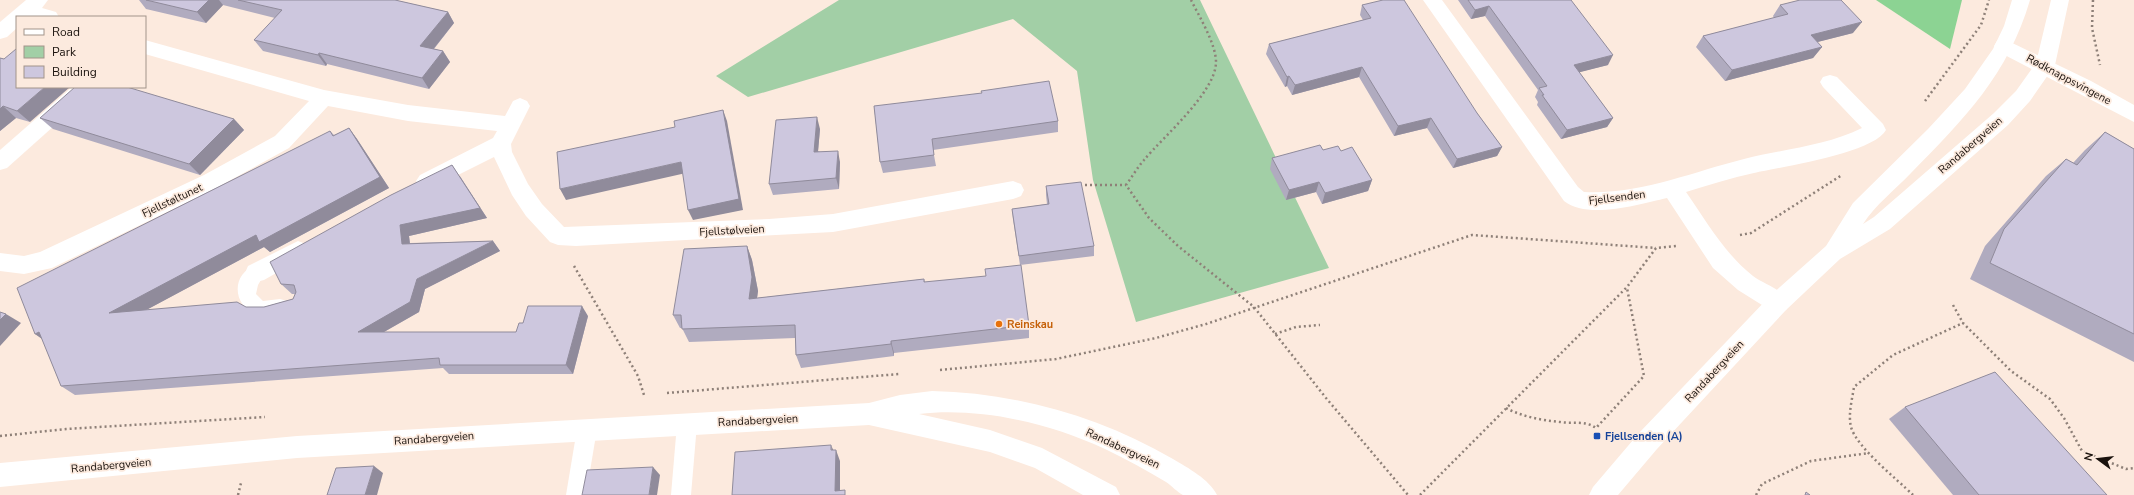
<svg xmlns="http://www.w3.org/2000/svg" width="2134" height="495" font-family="'Nunito Sans',sans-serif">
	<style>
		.green { fill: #a2cfa6 }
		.forest { fill: #8cd393 }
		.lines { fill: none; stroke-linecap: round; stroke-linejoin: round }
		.path { stroke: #8e8078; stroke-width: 2.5; stroke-dasharray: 2 3; stroke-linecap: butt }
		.lane { fill: #fff; fill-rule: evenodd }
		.street { fill: #fff; fill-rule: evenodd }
		.secondary { fill: #fff; fill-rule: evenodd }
		.wall { fill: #b0abbf }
		.shaded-wall { fill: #908b9b }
		.building { fill: #cdc7de; stroke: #908b9b }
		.food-dot { fill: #e8710a; stroke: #fceade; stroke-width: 1.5 }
		.transit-dot { fill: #1a4fb4; stroke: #fceade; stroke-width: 1.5 }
		.labels { text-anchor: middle; stroke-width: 3.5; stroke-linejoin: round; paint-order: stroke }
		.street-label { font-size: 11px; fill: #1a120d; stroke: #fceade }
		.food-label { font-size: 11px; font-weight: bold; fill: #c56008; stroke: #fceade; text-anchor: start }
		.transit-label { font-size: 11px; font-weight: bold; fill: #164399; stroke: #fceade; text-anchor: start }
	</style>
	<rect width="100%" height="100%" fill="#fceade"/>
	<!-- green -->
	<polygon class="green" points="839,0 1200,0 1329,268 1136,322 1093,180 1077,71 1013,19 748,97 716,76"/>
	<!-- forest -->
	<polygon class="forest" points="1876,0 1962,0 1950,49"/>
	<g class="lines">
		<!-- path -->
		<g class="path">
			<path d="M 1191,0 C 1199,16 1216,44 1216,62 C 1216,92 1163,137 1144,160 C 1137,168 1132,177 1126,185 L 1149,218 L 1178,246 L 1254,307 L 1326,398 L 1408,495"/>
			<polyline points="2093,0 2092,28 2100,65"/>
			<polyline points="1925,101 1981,25 1989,0"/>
			<polyline points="1080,185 1126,185"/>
			<polyline points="1740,235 1751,233 1842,175"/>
			<polyline points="574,266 638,376 644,395"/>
			<polyline points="1953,305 1963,323 2011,371 2050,399 2064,418 2082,451 2126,469 2134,468"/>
			<polyline points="1275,334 1296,327 1320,325"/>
			<polyline points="940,370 1056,359 1156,338 1206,324 1472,235 1656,248"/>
			<polyline points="667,393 899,374"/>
			<path d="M 1506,408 C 1523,417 1541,420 1560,422 C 1572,424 1585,420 1596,428 L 1644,376 L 1627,288"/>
			<polyline points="0,436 66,429 265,417"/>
			<polyline points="238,495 241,483"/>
			<polyline points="1420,495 1627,287 1656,248 1676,246"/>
			<polyline points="1756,495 1762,484 1811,461 1869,453"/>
			<path d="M 1913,495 C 1897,479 1857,448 1851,427 C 1848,414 1852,400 1854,387 L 1893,355 L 1963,323"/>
		</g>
		<!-- lane -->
		<g class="lane">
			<path d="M 256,265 L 262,268 L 265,273 L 258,285 L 256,294 L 263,301 L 280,299 L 287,301 L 289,307 L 287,313 C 237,330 222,277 256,265 Z"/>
			<polygon points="687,415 694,418 697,424 691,495 671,495 677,424 680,418"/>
			<polygon points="587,420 594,423 597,429 586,495 566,495 577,429 580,423"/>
		</g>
		<!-- street -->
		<g class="street">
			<polygon points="26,0 48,0 42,8 56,12 59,17 17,17 17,28 7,37 0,39 0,22"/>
			<path d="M 1423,0 L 1442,0 L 1578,187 L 1584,192 C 1639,195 1692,172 1744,159 C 1783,149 1826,146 1862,128 L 1823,87 L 1820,82 L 1823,77 L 1830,75 L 1837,77 L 1883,124 L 1886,130 C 1874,153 1781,167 1754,173 C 1731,178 1709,185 1686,192 C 1707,222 1724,253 1753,276 C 1765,285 1783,289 1789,303 L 1786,310 L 1778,313 L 1770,310 L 1738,290 L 1713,268 L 1667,198 C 1640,204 1588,220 1564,201 Z"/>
			<polygon points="2004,39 2091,81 2134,105 2134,122 1997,51 1994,46 1997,41"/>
			<polygon points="145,40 324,90 408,105 505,116 513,101 520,98 527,101 530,106 511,144 512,152 528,184 542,204 564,227 769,219 833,214 1013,181 1021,184 1024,190 1021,196 1013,199 833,232 576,246 558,245 550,242 526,216 512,195 494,157 434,187 427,189 420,187 416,181 420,175 493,138 497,131 408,121 328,106 289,148 218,187 52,268 24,274 0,271 0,253 24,256 40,252 204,175 275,136 309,101 145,54"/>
			<polygon points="72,87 95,87 92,92 7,168 0,170 0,150"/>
			<polygon points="298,241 306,244 309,250 306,256 264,280 256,282 248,280 245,273 248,266"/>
		</g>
		<!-- secondary -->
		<g class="secondary">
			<path d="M 2012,0 L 2030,0 C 2008,75 1964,119 1911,173 C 1895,190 1876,204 1863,224 L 1874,217 L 1994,113 L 2016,91 L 2036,63 L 2051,0 L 2069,0 L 2055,65 L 2030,101 L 2008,125 L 1890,229 L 1840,259 L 1786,310 L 1657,449 L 1618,495 L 1589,495 L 1593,487 L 1639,433 L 1770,296 L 1826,246 L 1853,203 L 1928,129 L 1965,89 L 1993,49 L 2004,26 Z"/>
			<path d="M 932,391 C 1017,393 1099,416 1173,459 C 1188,468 1209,479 1217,495 C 1207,495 1192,495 1183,495 C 1177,492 1172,486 1166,482 C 1146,470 1126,459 1105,449 C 1049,423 980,407 919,414 L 990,430 L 1042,448 L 1116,487 L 1120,495 L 1083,495 L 1035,468 L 990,452 L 869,425 L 297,458 L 0,487 L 0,463 L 297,436 L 869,403 L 900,395 Z"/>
		</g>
	</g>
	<!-- wall -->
	<g class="wall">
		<polygon points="139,0 395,0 448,12 454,23 434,49 443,51 450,62 429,89 327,64 326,66 263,51 254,40 275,18 223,5 206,23 146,9"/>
		<polygon points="1458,0 1571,0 1608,65 1579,72 1613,118 1607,127 1561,139 1537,105 1538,102 1535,97 1538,90 1485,16 1471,19"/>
		<polygon points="1362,5 1477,113 1502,147 1497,156 1453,168 1427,128 1394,136 1359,77 1292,95 1287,86 1285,87 1266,54 1269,44 1363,20 1360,15"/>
		<polygon points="1780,5 1853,33 1817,42 1822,47 1813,58 1725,81 1696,47 1703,36 1774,18 1773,16"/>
		<polygon points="0,58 4,59 30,122 16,118 0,131"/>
		<polygon points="874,106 1058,121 1058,132 933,150 936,166 883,173 880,162"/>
		<polygon points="40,118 234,119 244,130 200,175 53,129"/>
		<polygon points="349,128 357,139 389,188 270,252 264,247 146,310 246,307 264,307 293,299 295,294 292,294 281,284 460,176 487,218 409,236 410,243 493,241 500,251 425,289 419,312 384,332 516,332 523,323 588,316 573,374 449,374 443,368 75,395 61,386 42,338 35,334 330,131 334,135"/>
		<polygon points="820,129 818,151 840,162 839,189 773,195 769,184"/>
		<polygon points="2105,132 2134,149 2134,362 1970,279 1985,246 2046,176 2066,159 2073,163 2085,150"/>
		<polygon points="1323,150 1341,151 1372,180 1368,191 1322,204 1316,192 1286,200 1270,169 1272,158"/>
		<polygon points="1046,186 1094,246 1094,256 1020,265 1013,219 1012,209 1047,204 1046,195"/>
		<polygon points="747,246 752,260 758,291 757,298 924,279 925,282 1029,325 1029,338 894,353 894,356 801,368 796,355 795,338 689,342 682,328 680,328 673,315"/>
		<polygon points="1905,407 2107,495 1953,495 1889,419"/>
	</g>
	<!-- shaded-wall -->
	<g class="shaded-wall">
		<polygon points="209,0 219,0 223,5 206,23 197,12"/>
		<polygon points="1489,6 1485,16 1471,19 1475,10"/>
		<polygon points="448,12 454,23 427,57 420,46"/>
		<polygon points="1862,22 1853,33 1802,46 1811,35"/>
		<polygon points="1822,47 1813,58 1725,81 1732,70"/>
		<polygon points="443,51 450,62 429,89 422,78"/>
		<polygon points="319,53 327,64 326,66 318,55"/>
		<polygon points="1613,55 1608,65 1569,75 1574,65"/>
		<polygon points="1362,67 1359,77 1292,95 1295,85"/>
		<polygon points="1289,76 1287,86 1285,87 1287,77"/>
		<polygon points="45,87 70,87 30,122 17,111"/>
		<polygon points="3,106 16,118 0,131 0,109"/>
		<polygon points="723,110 727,121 743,210 693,220 688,210"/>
		<polygon points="817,117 820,129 817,163 814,152"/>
		<polygon points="1431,118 1427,128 1394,136 1398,126"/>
		<polygon points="1613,118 1607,127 1561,139 1567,130"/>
		<polygon points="234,119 244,130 200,175 189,164"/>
		<polygon points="349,128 357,139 389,188 270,252 264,247 122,323 109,313"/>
		<polygon points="1502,147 1497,156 1453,168 1457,159"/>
		<polygon points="838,151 840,162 839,189 836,178"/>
		<polygon points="681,162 686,173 566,200 560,189"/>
		<polygon points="452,165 487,218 409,236 411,254 402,244 400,225"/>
		<polygon points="1372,180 1368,191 1322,204 1325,193"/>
		<polygon points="1319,182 1316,192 1286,200 1289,190"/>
		<polygon points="493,241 500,251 425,289 419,312 368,341 358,332 417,279"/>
		<polygon points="747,246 752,260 758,291 755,312 749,299"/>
		<polygon points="582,306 588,316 573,374 566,365"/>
		<polygon points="6,314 21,323 0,346 0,320"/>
		<polygon points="39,332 49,344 35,334"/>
		<polygon points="891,341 894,353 894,356 891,344"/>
		<polygon points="831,445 836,456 836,450 840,461 840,495 835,491"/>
		<polygon points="374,466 383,473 377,495 365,495"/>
		<polygon points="653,467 660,475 657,495 649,495"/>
	</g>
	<!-- building -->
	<g class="building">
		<polygon points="146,0 209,0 197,12"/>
		<polygon points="238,0 395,0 448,12 420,46 443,51 422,78 319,53 318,55 254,40 282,10"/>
		<polygon points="1383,0 1404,0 1477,113 1502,147 1457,159 1431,118 1398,126 1362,67 1295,85 1289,76 1287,77 1269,44 1371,18 1362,5"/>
		<polygon points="1468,0 1571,0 1613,55 1574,65 1613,118 1567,130 1542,95 1544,95 1539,88 1547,86 1489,6 1475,10"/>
		<polygon points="1800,0 1841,0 1862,22 1811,35 1822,47 1732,70 1703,36 1788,14 1780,5"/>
		<polygon points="16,49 17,49 17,87 45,87 17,111 3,106 0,109 0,58 4,59"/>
		<polygon points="1049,81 1058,121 932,139 934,155 880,162 874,106 982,93 981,91"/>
		<polygon points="75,87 127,87 234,119 189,164 40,118"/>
		<polygon points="723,110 739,199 688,210 681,162 560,189 557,152 675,127 674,121"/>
		<polygon points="817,117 814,152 838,151 836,178 769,184 776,120"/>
		<polygon points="349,128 380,177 259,242 256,235 109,313 237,302 246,307 264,307 293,299 296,292 294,285 281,284 270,262 391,195 452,165 480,208 400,225 402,244 493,241 417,279 410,302 358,332 516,332 519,323 523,323 528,306 582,306 566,365 440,365 439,358 61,386 39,332 35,334 17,288 330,131 333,136"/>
		<polygon points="2105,132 2134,149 2134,334 1990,263 2004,229 2066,159 2077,165"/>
		<polygon points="1320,145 1323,150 1338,146 1341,151 1352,147 1372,180 1325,193 1319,182 1289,190 1272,158"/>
		<polygon points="1081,182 1094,246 1019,256 1012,209 1049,204 1046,186"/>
		<polygon points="747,246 752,277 749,299 924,279 924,282 986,276 985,269 1021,265 1029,325 891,341 891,344 796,355 795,325 682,329 681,315 673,315 684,249"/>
		<polygon points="0,312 6,314 0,320"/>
		<polygon points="1995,372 2107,495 1979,495 1905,407"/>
		<polygon points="831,445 831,450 836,450 835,491 845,490 845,495 732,495 735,452"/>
		<polygon points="374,466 365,495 327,495 336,468"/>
		<polygon points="653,467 649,495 582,495 587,470"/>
		<polygon points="1806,492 1810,495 1805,495"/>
	</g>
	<!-- markers -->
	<circle class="food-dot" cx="999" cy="324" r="4"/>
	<rect class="transit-dot" x="1593" y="432" width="8" height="8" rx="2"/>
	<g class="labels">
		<!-- street labels -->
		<g class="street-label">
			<text transform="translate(2069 79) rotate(28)" y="4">Rødknappsvingene</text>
			<text transform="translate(1970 145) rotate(-41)" y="4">Randabergveien</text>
			<text transform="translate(1617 197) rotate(-7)" y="4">Fjellsenden</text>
			<text transform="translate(172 200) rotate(-25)" y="4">Fjellstøltunet</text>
			<text transform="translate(732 230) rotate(-3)" y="4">Fjellstølveien</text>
			<text transform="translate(1714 371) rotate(-47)" y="4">Randabergveien</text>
			<text transform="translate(758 420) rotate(-3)" y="4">Randabergveien</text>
			<text transform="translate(434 438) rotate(-4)" y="4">Randabergveien</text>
			<text transform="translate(1123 448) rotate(25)" y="4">Randabergveien</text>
			<text transform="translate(111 465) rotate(-5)" y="4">Randabergveien</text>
		</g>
		<!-- food labels -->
		<g class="food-label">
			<text x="1007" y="328">Reinskau</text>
		</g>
		<!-- transit labels -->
		<g class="transit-label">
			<text x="1605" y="440">Fjellsenden (A)</text>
		</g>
	</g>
	<!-- legend -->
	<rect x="16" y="16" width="130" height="72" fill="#fceade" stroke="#a2948a"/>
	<rect x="24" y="29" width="20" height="6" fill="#ffffff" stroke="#a2948a"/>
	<text x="52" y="36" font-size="12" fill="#1a120d">Road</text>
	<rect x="24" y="46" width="20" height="12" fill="#a2cfa6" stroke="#a2948a"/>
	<text x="52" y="56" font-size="12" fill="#1a120d">Park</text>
	<rect x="24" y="66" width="20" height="12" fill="#cdc7de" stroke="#a2948a"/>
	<text x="52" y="76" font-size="12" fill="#1a120d">Building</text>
	<!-- north arrow -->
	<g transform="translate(2098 459) rotate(285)" stroke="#fceade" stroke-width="3" paint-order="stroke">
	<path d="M0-3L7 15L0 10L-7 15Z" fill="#1a120d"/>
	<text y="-6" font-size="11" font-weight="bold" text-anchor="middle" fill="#1a120d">N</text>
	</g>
</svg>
